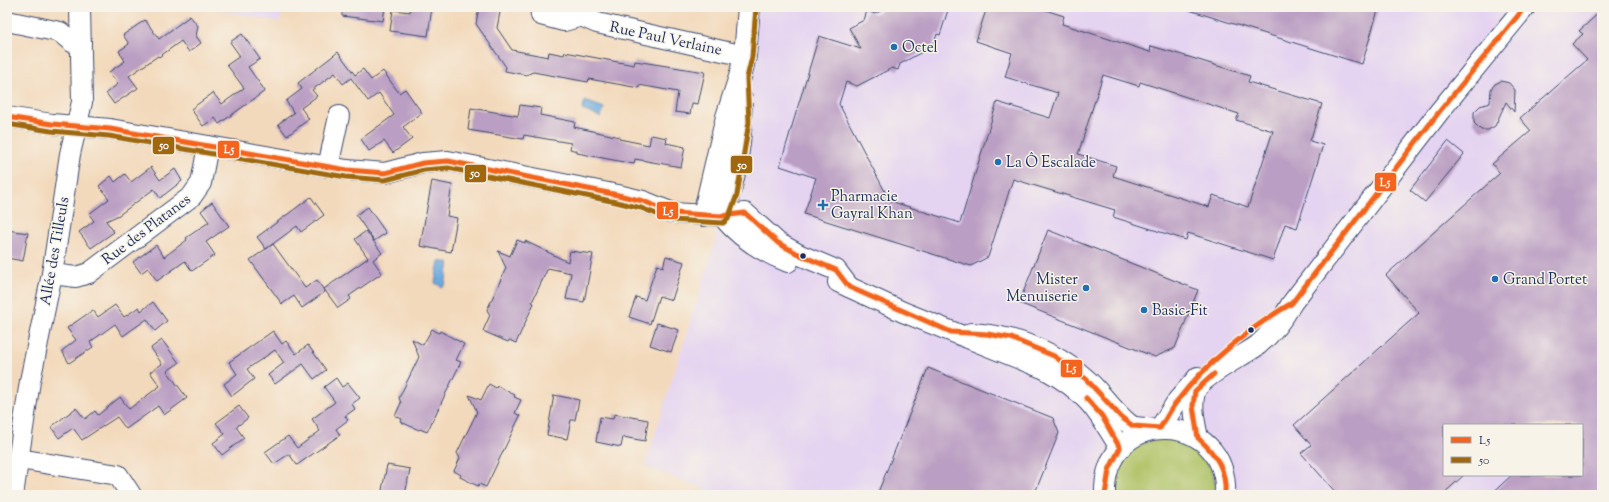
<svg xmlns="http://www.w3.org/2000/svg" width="1609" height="502" font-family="'Sorts Mill Goudy',serif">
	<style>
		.built { fill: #e4d3f1; fill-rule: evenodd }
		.green { fill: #b0c367; stroke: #667962 }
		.water { fill: #6cabdf; stroke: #446d9e }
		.building { fill: #ba9ec3; fill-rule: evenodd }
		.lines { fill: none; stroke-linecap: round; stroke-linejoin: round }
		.minor-casing { stroke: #3b486c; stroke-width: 22 }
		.secondary-casing { stroke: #3b486c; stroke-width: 24 }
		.minor { stroke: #fff; stroke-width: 20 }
		.secondary { stroke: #fff; stroke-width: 22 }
		.bus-1-casing { stroke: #f7f3e8; stroke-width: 8 }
		.bus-2-casing { stroke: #f7f3e8; stroke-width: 8 }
		.bus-1 { stroke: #f4641e; stroke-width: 5 }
		.bus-2 { stroke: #a0670f; stroke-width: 5 }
		.poi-dot { fill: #1f6fb2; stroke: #f7f3e8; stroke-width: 1.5 }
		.bus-dot { fill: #1b2f5e; stroke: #f7f3e8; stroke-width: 1.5 }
		.labels { text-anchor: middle; stroke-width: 3; stroke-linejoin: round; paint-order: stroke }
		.street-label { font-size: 15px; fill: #1b2f5e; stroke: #f7f3e8 }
		.poi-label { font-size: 15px; fill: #1b2f5e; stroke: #f7f3e8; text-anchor: start }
		.line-badge { stroke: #f7f3e8; stroke-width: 1.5 }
		.badge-label { font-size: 11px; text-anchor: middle; font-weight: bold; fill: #fff }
	</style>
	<rect width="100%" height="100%" fill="#f7f3e8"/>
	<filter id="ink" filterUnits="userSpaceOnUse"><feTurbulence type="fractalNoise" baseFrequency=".025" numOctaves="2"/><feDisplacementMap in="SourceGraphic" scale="8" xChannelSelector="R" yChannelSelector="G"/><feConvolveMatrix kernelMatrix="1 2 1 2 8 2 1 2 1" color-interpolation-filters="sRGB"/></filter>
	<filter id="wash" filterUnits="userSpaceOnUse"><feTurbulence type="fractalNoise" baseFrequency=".012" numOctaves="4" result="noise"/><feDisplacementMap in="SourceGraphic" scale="16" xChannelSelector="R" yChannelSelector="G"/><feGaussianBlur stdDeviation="0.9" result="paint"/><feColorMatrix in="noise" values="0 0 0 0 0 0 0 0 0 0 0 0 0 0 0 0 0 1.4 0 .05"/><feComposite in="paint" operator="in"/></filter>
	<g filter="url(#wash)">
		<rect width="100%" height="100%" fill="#f3d9bb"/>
		<!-- built -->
		<g class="built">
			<polygon points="204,7 283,7 280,22"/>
			<path d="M 748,7 L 1602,7 L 1602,495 L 720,495 L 645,466 L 715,243 ZM 1444,425 L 1582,425 L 1582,475 L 1444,475 Z"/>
		</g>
		<!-- green -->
		<path class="green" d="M 1163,438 C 1174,439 1184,440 1193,446 C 1207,455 1218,478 1215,495 L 1115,495 C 1116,460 1127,444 1163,438 Z"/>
		<!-- water -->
		<g class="water">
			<polygon points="585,101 604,108 601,117 582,110"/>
			<polygon points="439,261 449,263 445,285 442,287 435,283"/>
		</g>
		<g id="blocks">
			<!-- building -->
			<g class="building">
				<polygon points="342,7 385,7 383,21 342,16"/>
				<polygon points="411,7 432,7 428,36 390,31 393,10 410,12"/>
				<polygon points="479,7 501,7 497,28 512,50 548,57 549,52 564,55 565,52 634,65 635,61 705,72 698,104 692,103 690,114 675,112 678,92 639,85 639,88 589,79 588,82 533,72 526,75 505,71 506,67 476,24"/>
				<path d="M 888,7 L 949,7 L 940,35 L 937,34 L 933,46 L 900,64 L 898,70 L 892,68 L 857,86 L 846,82 L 839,104 L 890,201 L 960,223 L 997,102 L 1050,118 L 1058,93 L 1005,77 L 1012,53 L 976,41 L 987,7 L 1036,7 L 1064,16 L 1062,24 L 1150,52 L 1151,46 L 1189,57 L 1250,76 L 1248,82 L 1322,104 L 1310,141 L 1323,145 L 1297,228 L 1285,224 L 1273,260 L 1188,233 L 1186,240 L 1113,217 L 1115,210 L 1013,179 L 988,257 L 971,266 L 804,214 L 816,178 L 780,166 L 819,36 L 861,49 L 849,28 L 864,20 L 867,11 L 875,14 ZM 1103,75 L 1139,86 L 1140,82 L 1239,114 L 1236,120 L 1273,131 L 1248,207 L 1213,195 L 1209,207 L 1113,176 L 1116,166 L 1078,154 Z"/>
				<polygon points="1190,7 1379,7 1362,64 1189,10"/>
				<polygon points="1602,10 1602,495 1490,495 1512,475 1582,475 1582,425 1444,425 1444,475 1464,475 1442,495 1338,495 1301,453 1311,445 1294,425 1419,313 1386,275 1500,173 1492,164 1531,131 1520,118 1587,60 1572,44 1583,34 1579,31"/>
				<polygon points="190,16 198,26 196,36 201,43 189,52 181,41 159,57 158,56 129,76 138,88 114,104 106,93 118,84 109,72 125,61 119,51 129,44 123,35 145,20 159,39"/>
				<polygon points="242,34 260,59 248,67 265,91 219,124 215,118 203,126 191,109 213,93 222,104 244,88 227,65 240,56 230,42"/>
				<polygon points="338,52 355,75 363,69 371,80 383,71 399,93 405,89 422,113 403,127 412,139 393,153 384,141 369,151 361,139 394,115 379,93 368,101 351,78 343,84 335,73 312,90 317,96 301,108 309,119 287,136 278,124 294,113 286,101 302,89 298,83"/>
				<polygon points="1501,81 1509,83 1515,90 1514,112 1506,102 1495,126 1488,130 1481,130 1474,123 1474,112 1480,106 1490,103 1491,89 1495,84"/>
				<polygon points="520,105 541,108 540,115 575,122 574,127 620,137 619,139 649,145 651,135 667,138 666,143 685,147 681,167 635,159 634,164 577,153 577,151 570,149 571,143 535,137 524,135 523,139 468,130 471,108 518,116"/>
				<polygon points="1448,141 1464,154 1425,202 1410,190"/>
				<polygon points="151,167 160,180 175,169 182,181 160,198 154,189 119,215 106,221 114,232 91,248 79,232 94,221 89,214 109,199 99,186 111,176 115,182 125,174 131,182"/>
				<polygon points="432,181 452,185 447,216 457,218 451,252 420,246"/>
				<polygon points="311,197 324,215 301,232 297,226 266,249 257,237"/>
				<polygon points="212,202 229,226 206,242 215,255 192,271 185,261 157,281 148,268 141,273 133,262 156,245 164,257 187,240 186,238 209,222 201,211"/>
				<polygon points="368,207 386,233 374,241 356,215"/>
				<polygon points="7,230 28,233 23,261 7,258"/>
				<polygon points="1048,230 1198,290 1175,348 1155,357 1019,303"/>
				<polygon points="366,231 382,253 373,260 382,273 349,296 351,299 338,308 324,289 368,258 355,239"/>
				<polygon points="517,240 525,243 525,241 568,262 570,251 593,254 584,302 566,299 571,273 548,268 532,302 534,303 516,343 509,340 508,342 483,331 490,315 487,310 506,268 498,251 510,256"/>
				<polygon points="273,244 305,288 317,280 325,292 302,308 294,296 282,304 250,260"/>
				<polygon points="666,256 684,262 672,300 659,296 650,324 629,317 636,297 645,300 657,265 663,267"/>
				<polygon points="153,302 167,321 155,331 147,319 123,336 115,324 90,342 93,347 69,363 62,351 76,340 67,328 93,310 98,317 115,305 124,317 139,307 141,311"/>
				<polygon points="657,323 679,330 671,352 650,345"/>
				<polygon points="432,329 439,333 440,331 464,344 456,360 461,362 427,432 420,429 419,430 401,422 402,419 395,416 401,403 399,398 419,357 412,339 423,345"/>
				<polygon points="273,331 282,344 286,341 296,354 308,345 326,370 314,379 303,364 275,384 268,375 284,363 275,350 247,369 254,379 232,396 224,384 237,374 229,362"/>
				<polygon points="162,340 179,363 167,371 187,398 164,415 158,406 126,429 117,417 82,440 73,428 59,438 51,427 76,408 85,419 95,411 98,415 120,397 129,409 160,386 150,372 162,364 151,348"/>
				<polygon points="928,368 1053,418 1059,433 1034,495 877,495"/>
				<polygon points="336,378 342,387 348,383 360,398 352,404 355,409 345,416 348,420 336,429 340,435 297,465 289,454 274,464 265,452 288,436 297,448 320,431 312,419 335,402 324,387"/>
				<polygon points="489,384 496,388 497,386 515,395 514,397 521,400 515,413 520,416 486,487 479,484 478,486 460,477 461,475 454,471 460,458 457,453 477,412 469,395 481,400"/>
				<polygon points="554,395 579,400 575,420 571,420 567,439 547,435"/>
				<polygon points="239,406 248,418 236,427 244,438 222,455 213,443 225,434 216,423"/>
				<polygon points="614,414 648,420 645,441 623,437 621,447 596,442 600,417 613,419"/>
				<polygon points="387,465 410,469 405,495 381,495"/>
			</g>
		</g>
	</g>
	<g filter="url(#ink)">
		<use href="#blocks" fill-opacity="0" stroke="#3b486c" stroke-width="1"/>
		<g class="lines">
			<!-- minor casing -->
			<g class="minor-casing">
				<g id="minor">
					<polyline points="540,7 541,15 564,21 582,16"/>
					<polyline points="569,7 572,12 597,23 745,56"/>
					<polyline points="7,21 60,32 72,42 81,42"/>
					<polyline points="7,117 52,124 110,129 347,170 385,173 423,163 448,161 618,195 643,201 673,213 722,216 745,213 778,243 800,255 836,270 849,287"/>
					<polyline points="328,167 339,116"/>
					<path d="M 722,216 C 739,237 763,252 788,262"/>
					<polyline points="52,274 76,277 89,273 192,196 201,183 208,146"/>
					<path d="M 838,282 L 903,312 L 1045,369 C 1085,391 1097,409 1120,448"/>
					<path d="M 971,333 C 1014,336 1055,351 1087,380 C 1099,390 1123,424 1135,427 C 1142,428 1149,428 1156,429"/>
					<polyline points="1160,428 1178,400 1198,377"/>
					<path d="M 1198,438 C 1195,423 1191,407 1195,392 C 1200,376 1244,356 1258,345 C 1272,333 1283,319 1292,303 L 1439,112 L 1525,7"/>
					<polyline points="19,459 118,475 131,495"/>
					<polyline points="13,495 30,381 52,274 70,154 82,102 80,7"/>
					<path d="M 1105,495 C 1102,405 1230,409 1225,495"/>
				</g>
			</g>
			<!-- secondary casing -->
			<g class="secondary-casing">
				<g id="secondary">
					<polyline points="704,215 727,117 740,77 745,56 749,7"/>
					<path d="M 722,216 C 735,179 742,137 741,98"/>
				</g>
			</g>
			<!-- minor -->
			<use href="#minor" class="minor"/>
			<!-- secondary -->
			<use href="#secondary" class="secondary"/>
			<!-- bus-1 casing -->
			<g class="bus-1-casing">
				<g id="bus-1">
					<path d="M 7,117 L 52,124 L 110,129 L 347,170 L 385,173 L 423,163 L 448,161 L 618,195 L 643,201 L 673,213 L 722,216 L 745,213 L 778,243 L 800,255 L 836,270 L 849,287 L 951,332 L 987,334 L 1011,338 L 1054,356 L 1086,379 L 1121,417 L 1133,426 L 1160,428 C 1166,419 1171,408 1178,400 C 1207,362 1251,327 1292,303 L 1439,112 L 1525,7"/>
					<path d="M 1214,374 L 1195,391 L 1193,406 L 1198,438 C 1216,454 1227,470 1225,495"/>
					<polyline points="1086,398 1102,416 1120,448 1109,470 1105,495"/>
				</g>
			</g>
			<!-- bus-2 casing -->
			<g class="bus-2-casing">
				<polyline id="bus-2" points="7,124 51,131 109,136 346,177 385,180 424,170 448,168 616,202 641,208 672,220 723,223 728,219 737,195 749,122 747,78 752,57 756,8"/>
			</g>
			<!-- bus-1 -->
			<use href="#bus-1" class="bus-1"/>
			<!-- bus-2 -->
			<use href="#bus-2" class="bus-2"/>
		</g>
	</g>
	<!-- markers -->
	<g class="poi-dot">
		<circle cx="894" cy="47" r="4"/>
		<circle cx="998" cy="162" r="4"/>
		<path d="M821 199h4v4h4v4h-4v4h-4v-4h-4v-4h4z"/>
		<circle cx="1495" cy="279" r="4"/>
		<circle cx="1086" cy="288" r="4"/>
		<circle cx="1144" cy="310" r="4"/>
	</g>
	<g class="bus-dot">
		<circle cx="803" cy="256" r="3.5"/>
		<circle cx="1251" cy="330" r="3.5"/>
	</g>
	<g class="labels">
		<!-- street labels -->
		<g class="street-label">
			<text transform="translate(666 38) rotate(12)" y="5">Rue Paul Verlaine</text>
			<text transform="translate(146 229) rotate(-37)" y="5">Rue des Platanes</text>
			<text transform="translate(54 251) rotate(-80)" y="5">Allée des Tilleuls</text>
		</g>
		<!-- poi labels -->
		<g class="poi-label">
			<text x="902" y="52">Octel</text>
			<text x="1006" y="167">La Ô Escalade</text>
			<text x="831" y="201">Pharmacie<tspan x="831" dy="17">Gayral Khan</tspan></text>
			<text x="1078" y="284" text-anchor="end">Mister<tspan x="1078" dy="17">Menuiserie</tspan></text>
			<text x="1503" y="284">Grand Portet</text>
			<text x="1152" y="315">Basic-Fit</text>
		</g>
	</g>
	<g class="line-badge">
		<rect x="152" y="136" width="23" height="19" rx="4" fill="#a0670f"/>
		<rect x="217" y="140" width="23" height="19" rx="4" fill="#f4641e"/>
		<rect x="730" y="155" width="23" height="19" rx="4" fill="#a0670f"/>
		<rect x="464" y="164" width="23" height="19" rx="4" fill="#a0670f"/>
		<rect x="1374" y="172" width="23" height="20" rx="4" fill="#f4641e"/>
		<rect x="656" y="201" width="23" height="19" rx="4" fill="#f4641e"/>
		<rect x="1060" y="359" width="23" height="19" rx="4" fill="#f4641e"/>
	</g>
	<g class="badge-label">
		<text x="164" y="149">50</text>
		<text x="229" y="153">L5</text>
		<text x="742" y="169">50</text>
		<text x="475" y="177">50</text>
		<text x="1385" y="186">L5</text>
		<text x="668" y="215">L5</text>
		<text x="1071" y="372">L5</text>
	</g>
	<!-- margin -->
	<rect width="1609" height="502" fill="none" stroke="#f7f3e8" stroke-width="24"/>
	<!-- legend -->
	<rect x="1443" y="424" width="140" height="52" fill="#f7f3e8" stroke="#9fa5b1"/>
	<rect x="1451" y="437" width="20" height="6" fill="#f4641e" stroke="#9fa5b1"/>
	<text x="1479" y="444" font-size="12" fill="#1b2f5e">L5</text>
	<rect x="1451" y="457" width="20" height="6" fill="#a0670f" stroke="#9fa5b1"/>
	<text x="1479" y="464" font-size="12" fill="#1b2f5e">50</text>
</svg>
